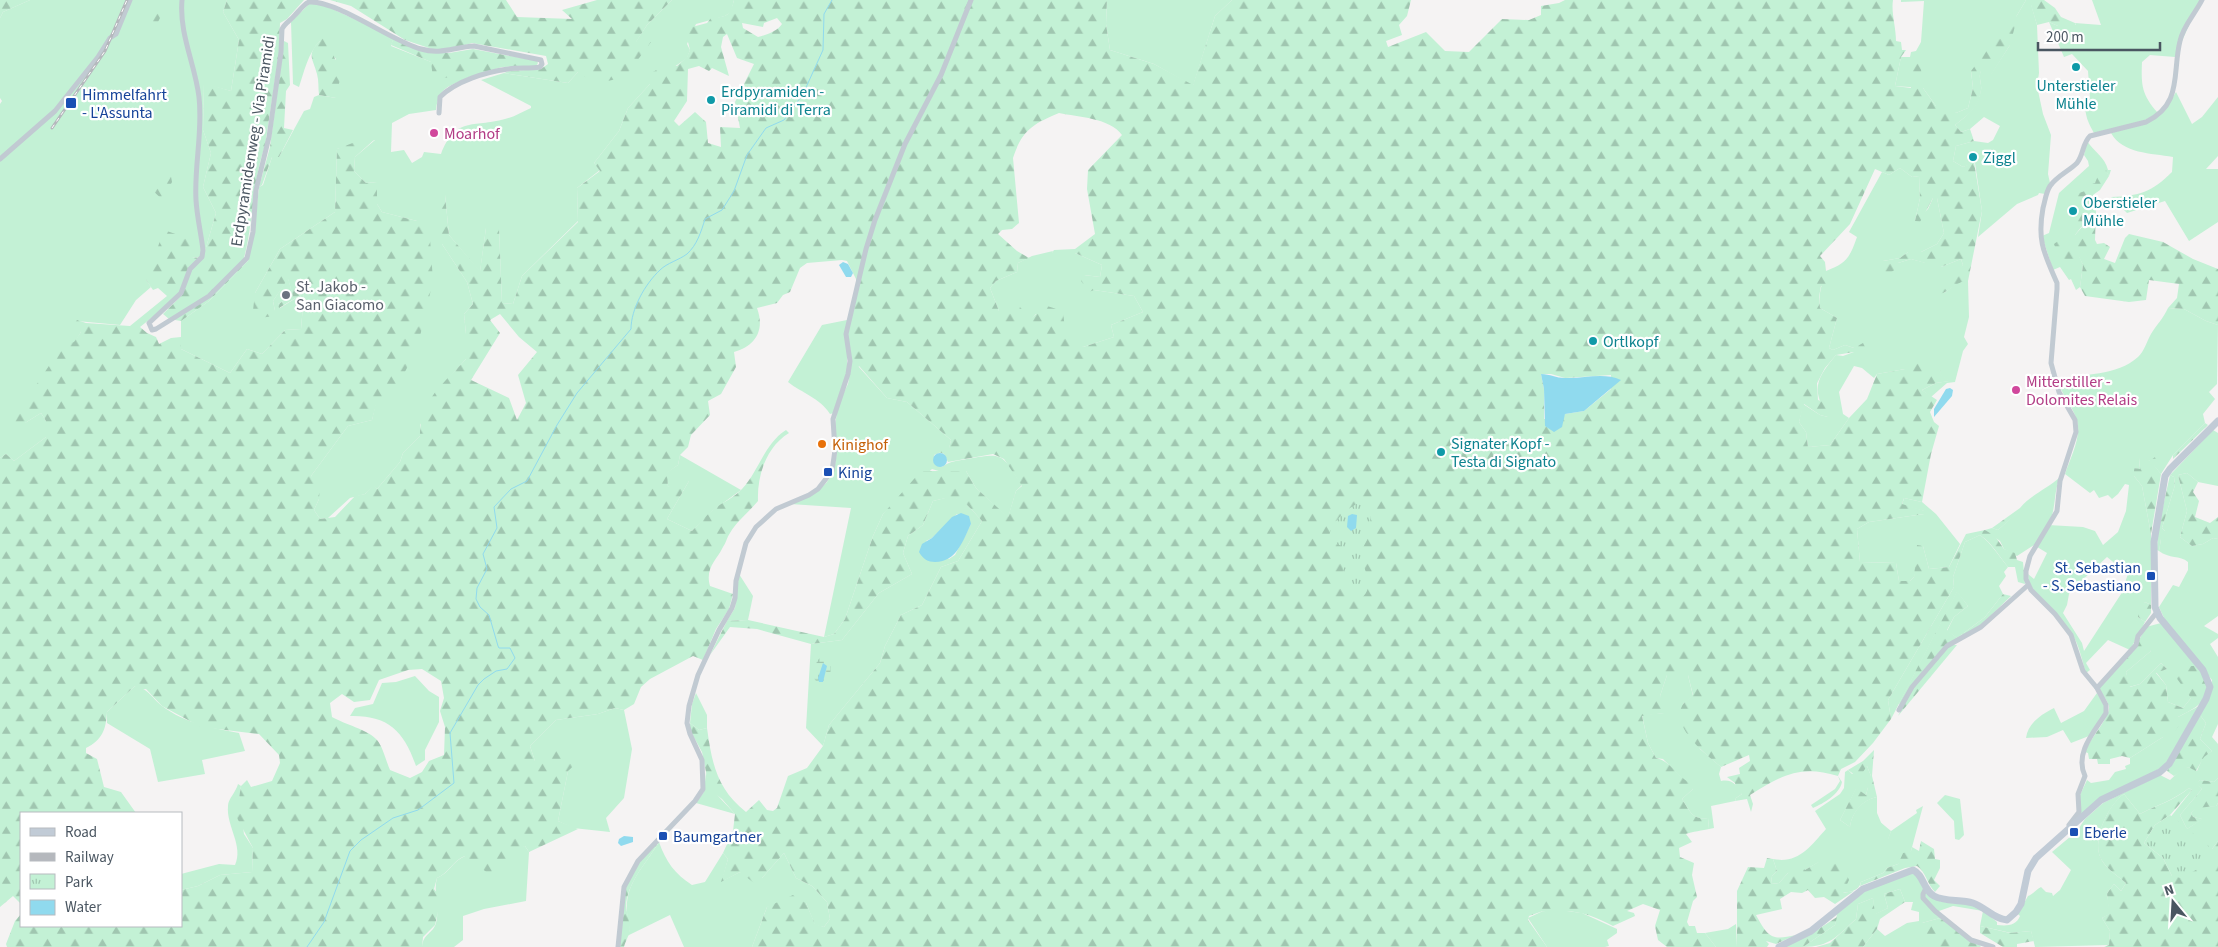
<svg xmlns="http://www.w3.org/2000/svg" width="2218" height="947" font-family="'Source Sans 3',sans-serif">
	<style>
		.green { fill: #c3f1d5; fill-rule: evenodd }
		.forest { fill: url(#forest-firs); fill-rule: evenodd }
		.wetland { fill: url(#wetland-marsh) }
		.park { fill: url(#park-tufts) }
		.water { fill: #90daee }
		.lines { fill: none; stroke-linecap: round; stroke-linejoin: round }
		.stream { stroke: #90daee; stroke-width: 1 }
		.minor { stroke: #c1cad2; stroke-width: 5 }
		.secondary { stroke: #c1cbd6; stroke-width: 7 }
		.rail-casing { stroke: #b5b8bd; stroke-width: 3 }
		.rail { stroke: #fff; stroke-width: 1; stroke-dasharray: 4; stroke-linecap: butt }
		.culture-dot { fill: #0f9aa8; stroke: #fff; stroke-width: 2 }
		.transit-dot { fill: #1a4fb4; stroke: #fff; stroke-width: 2 }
		.hotel-dot { fill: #d1479c; stroke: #fff; stroke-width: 2 }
		.worship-dot { fill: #6b7280; stroke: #fff; stroke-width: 2 }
		.food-dot { fill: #e8710a; stroke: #fff; stroke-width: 2 }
		.labels { text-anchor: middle; stroke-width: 4.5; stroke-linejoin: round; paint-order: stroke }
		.culture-label { font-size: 16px; fill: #0d838f; stroke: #fff; text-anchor: start }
		.transit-label { font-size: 16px; fill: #164399; stroke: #fff; text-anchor: start }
		.hotel-label { font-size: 16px; fill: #b23c85; stroke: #fff; text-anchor: start }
		.street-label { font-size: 16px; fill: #4a5661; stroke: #fff }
		.worship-label { font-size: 16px; fill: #5b616d; stroke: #fff; text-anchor: start }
		.food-label { font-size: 16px; fill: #c56008; stroke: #fff; text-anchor: start }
	</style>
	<defs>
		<pattern id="forest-firs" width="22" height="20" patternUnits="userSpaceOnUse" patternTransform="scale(1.25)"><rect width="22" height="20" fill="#c3f1d5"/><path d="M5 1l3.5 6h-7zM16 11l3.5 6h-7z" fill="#a0c6b0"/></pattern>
		<pattern id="wetland-marsh" width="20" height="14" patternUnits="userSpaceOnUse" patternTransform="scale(1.25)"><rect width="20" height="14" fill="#c3f1d5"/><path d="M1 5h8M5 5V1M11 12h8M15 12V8" fill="none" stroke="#a0c6b0"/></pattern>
		<pattern id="park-tufts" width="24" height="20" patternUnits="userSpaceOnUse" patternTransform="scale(1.25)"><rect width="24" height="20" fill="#c3f1d5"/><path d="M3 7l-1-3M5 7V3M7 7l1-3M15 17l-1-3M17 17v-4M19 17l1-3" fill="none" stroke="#a0c6b0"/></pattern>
	</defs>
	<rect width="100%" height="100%" fill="#f5f3f3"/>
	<!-- green -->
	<g class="green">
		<polygon points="30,0 227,0 223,12 239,40 231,91 204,84 203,130 211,153 203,187 216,213 203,258 192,257 146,280 151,287 136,300 120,325 77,321 81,332 25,423 41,413 46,421 46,437 14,461 6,454 0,458 0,104 2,101 0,98 0,18 3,12"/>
		<path d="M 672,0 L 734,0 L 731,12 L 725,16 L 696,24 L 687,44 L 690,50 L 687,58 L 650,84 L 628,108 L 619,131 L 594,163 L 600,170 L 577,188 L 578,221 L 522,276 L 513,304 L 502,303 L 499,228 L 486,228 L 480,272 L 449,235 L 445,195 L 442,244 L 467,282 L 473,304 L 464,314 L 466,334 L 466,359 L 448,379 L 420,425 L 420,436 L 403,453 L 400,462 L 377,489 L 374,486 L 365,494 L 350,498 L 328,518 L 320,519 L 314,510 L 319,499 L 311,476 L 348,426 L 372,420 L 417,221 L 382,212 L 377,204 L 377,182 L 366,183 L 354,171 L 355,157 L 375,140 L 337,149 L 335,212 L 280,249 L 255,293 L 275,311 L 273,301 L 288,278 L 293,296 L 278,304 L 280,308 L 304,293 L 301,329 L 285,330 L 262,354 L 247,349 L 230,373 L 181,349 L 181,321 L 209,301 L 248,261 L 254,233 L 259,187 L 263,185 L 272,157 L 279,157 L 304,111 L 310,109 L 314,97 L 319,95 L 336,98 L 336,59 L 320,41 C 308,53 304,72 299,87 L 293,84 L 291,22 L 309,4 L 319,3 L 394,37 L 391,46 L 469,77 C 449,87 439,86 436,110 L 409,114 L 392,123 L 391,152 L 404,150 L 412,163 L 422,157 L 424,152 L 441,154 C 456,116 472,128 505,119 C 514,117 522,112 531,108 L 531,106 L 481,80 L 504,73 L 568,83 L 578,72 L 650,42 L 635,43 L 647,25 Z"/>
		<polygon points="1107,0 1232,0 1215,16 1193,86 1154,64 1110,50 1106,24"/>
		<path d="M 1901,0 L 2026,0 L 2016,17 L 2031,4 L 2037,25 L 2039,73 L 2037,86 L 2043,114 L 2051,135 L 2048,174 L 2050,183 L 2045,194 L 2039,193 L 2038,195 L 2017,204 L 1978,237 L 1982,211 L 1975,163 L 1963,167 L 1953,161 L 1956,146 L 1974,141 L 1988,143 L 1993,140 L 2000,126 L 1984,117 L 1970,129 L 1961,132 L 1955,125 C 1968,115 1978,107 1981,90 C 1982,83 1978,78 1981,70 L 1991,74 L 2010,45 L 1971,71 L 1973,88 L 1968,108 L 1956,113 L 1936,106 L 1923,88 L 1895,86 L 1901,57 L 1910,57 L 1911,52 L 1916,51 L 1921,42 L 1924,1 L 1901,2 Z"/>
		<path d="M 2092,0 L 2200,0 L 2175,57 L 2150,55 L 2142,62 C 2141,86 2142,95 2158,113 L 2143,121 L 2094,133 C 2088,123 2085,115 2085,104 L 2090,98 L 2088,71 L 2072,54 L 2064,57 L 2049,22 L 2058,26 L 2076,25 L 2075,23 L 2101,25 Z"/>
		<path d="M 2176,92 L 2192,124 L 2202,117 L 2218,97 L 2218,156 L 2206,169 L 2218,169 L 2218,222 L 2189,241 L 2165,201 L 2127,213 L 2111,197 C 2139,196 2152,192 2172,172 L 2173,157 C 2151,153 2123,154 2111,133 C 2139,125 2161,118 2176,92 Z"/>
		<path d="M 2087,141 C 2094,152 2105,157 2108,170 L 2111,170 L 2109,176 L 2106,171 L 2073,207 L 2081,208 L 2082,226 L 2075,235 L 2079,256 L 2083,265 L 2080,287 L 2076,290 L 2071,279 L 2069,280 L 2060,267 L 2053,270 L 2042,236 L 2049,233 L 2059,193 L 2089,166 L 2088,161 L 2084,155 Z"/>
		<path d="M 1900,168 L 1912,177 L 1919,176 L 1920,198 L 1915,221 L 1928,209 L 1933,198 L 1937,198 L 1944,233 L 1937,244 L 1921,252 L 1908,252 L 1900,258 L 1883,261 L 1898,263 L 1911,259 L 1941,267 L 1961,259 L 1963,265 L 1944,293 L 1960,281 L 1968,281 L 1969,317 L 1964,337 L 1968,344 L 1963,351 L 1955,382 L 1947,383 L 1931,397 L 1922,390 L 1936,383 L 1949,381 L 1939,374 L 1941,371 L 1905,369 L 1877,374 L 1874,378 L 1862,368 L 1854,366 L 1839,392 L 1843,414 L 1849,418 L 1830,445 L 1808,447 L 1806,432 L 1799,422 L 1803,404 L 1820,415 L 1828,417 C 1811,389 1816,379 1836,355 L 1843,356 L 1854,352 L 1854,348 L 1845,345 L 1833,350 L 1829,348 L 1837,318 L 1820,308 C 1818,294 1822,284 1826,271 C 1847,263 1850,257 1857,237 L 1849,232 L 1882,172 L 1889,175 Z"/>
		<polygon points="1053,251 1052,253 1075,253 1102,265 1100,277 1084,275 1094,290 1134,296 1143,312 1111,325 1114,337 1083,347 1066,341 1036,314 1030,320 999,311 990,288 996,281 1017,272 1018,263 1032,256"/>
		<path d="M 2168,308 L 2184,309 L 2206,321 L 2218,325 L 2217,384 L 2209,392 L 2215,399 L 2203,414 L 2205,423 L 2173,455 L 2161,474 L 2150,461 L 2139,458 L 2140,470 L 2135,468 L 2134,476 L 2142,486 L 2151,534 L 2151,605 L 2145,602 L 2138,617 L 2145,622 L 2130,650 L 2108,640 L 2086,663 L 2090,670 L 2086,673 C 2082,661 2079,643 2071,633 C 2059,617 2028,595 2028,574 L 2034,579 L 2047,553 L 2034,545 L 2017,556 L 2004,549 L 2000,541 L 1985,530 L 1992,528 L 1998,530 L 2020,510 L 2020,508 C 2032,494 2047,489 2060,477 C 2053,493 2057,508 2048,525 L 2083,527 L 2095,531 L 2103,545 L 2118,532 L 2126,511 L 2129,485 L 2125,484 L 2118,494 L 2112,499 L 2108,495 L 2099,498 L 2094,490 L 2090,493 L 2065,474 C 2070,459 2082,436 2077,421 C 2073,406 2061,394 2057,379 C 2083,374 2117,376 2138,357 C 2144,352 2147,341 2151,334 C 2157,324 2163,319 2168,308 ZM 2107,557 L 2128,574 L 2121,594 L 2084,651 L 2082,643 L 2063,613 L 2067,605 L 2069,594 L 2074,588 Z"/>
		<path d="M 847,320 L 847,374 L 834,413 L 830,414 C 820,398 802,393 788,382 L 822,325 Z"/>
		<path d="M 858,366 L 887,398 L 907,402 L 951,440 L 949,449 L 934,455 L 942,467 C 950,461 957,461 967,459 C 1005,452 1001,454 1022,485 L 1016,491 L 1008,518 L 976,488 L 966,471 L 942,472 L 932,469 L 883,514 L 873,536 L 845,619 L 834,634 L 824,637 L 851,508 L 790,504 C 825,489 837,482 837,442 C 836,435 834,426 836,419 C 838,400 849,382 858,366 Z"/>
		<path d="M 2213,430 L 2218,433 L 2218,486 L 2198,482 L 2187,473 L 2178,475 L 2187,511 L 2180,537 L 2192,546 L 2203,544 L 2213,538 L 2218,539 L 2218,616 L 2204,626 L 2218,634 L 2218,638 L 2210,644 L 2218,657 L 2218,724 L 2212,737 L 2218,744 L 2218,778 L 2214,782 L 2200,780 L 2197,783 L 2202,789 L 2180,815 L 2187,829 L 2202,819 L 2193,817 L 2191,813 L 2197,807 L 2216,806 L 2218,803 L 2218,841 L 2209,853 L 2190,838 L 2185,845 L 2168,845 L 2159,852 L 2146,841 L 2156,826 L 2169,819 L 2192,790 L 2189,788 C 2174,800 2157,805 2140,814 L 2124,794 C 2108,805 2089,844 2103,862 C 2108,870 2119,877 2126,883 L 2121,891 L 2114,884 L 2107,893 L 2110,914 L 2102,918 L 2110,931 L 2109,945 L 2035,947 L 2031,931 L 2011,933 L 1980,926 L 1983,911 L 1953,906 L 1939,911 L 1940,918 L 1922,923 L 1922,947 L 1863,947 L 1877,929 L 1885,936 L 1907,923 L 1919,921 L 1919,912 L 1911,910 L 1913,902 L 1905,902 L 1900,889 L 1884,894 L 1888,908 L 1874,915 L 1873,898 L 1858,904 L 1856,919 C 1837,936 1830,947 1803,947 L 1835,925 L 1837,914 L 1863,892 L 1910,873 L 1916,875 C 1921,882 1922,890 1928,895 C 1940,905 1957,902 1970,905 C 1981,908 1989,915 1997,922 L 1997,925 C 2007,926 2016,926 2020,916 L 2018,914 L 2028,896 C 2034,894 2036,889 2041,887 L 2046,892 L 2052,893 L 2053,896 L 2060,890 L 2071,870 L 2052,852 L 2077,831 L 2085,819 L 2103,803 L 2160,775 L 2170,780 L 2182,769 L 2188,767 L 2197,771 L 2203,757 L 2212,751 L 2200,739 L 2206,723 L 2200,715 L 2211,694 L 2212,680 L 2165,620 L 2159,607 L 2173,585 L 2179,587 L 2188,570 L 2188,562 C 2180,555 2169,559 2159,551 L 2161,539 L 2165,538 L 2165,531 L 2162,528 L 2175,485 L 2174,477 L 2170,475 Z"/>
		<polygon points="680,455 741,490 712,511 692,531 667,519 689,481 668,487 666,473 678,465"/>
		<path d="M 949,497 L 962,499 L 982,521 L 958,561 L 941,567 L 922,605 L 901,615 L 885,646 L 880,663 L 829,725 L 823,746 L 806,728 L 811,644 L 842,640 L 879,593 L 912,574 L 903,553 L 908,536 L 923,525 L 933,501 ZM 957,514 L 971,524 L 955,555 L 949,559 L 926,541 L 932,538 Z"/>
		<polygon points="1904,498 1922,502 1936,514 1960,544 1949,567 1929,569 1923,546 1914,577 1910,581 1899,581 1896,563 1860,562 1857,529 1869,522 1924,514 1924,511 1902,505"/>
		<path d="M 1980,535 C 1992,544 1998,555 2008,567 L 2004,572 L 2006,576 L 1999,586 L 2003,594 L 1985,617 L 1957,638 L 1947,631 L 1954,617 L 1968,606 L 1957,592 L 1891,719 L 1888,700 L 1954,587 L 1953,577 L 1965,542 Z"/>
		<polygon points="739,574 753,596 748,620 727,621 735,608"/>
		<polygon points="2161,623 2196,666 2191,698 2183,708 2168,702 2166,685 2156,672 2167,669 2161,663 2140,684 2129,687 2126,672 2151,651 2139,640 2146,627"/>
		<path d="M 1667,675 L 1688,675 L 1693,696 L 1683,704 L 1700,749 L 1721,767 L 1719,774 L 1721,781 C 1733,779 1736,785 1742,794 L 1736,798 L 1735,801 L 1711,806 L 1714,828 L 1709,829 L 1708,818 C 1692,820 1690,811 1682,799 L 1693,789 L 1663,759 L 1656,758 L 1648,743 L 1642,715 L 1664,713 L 1660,696 Z"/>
		<path d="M 415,676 L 429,691 L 439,697 L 439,722 L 425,750 L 425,760 L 416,766 C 404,731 388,715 350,716 L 355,708 L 373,704 L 382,683 L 396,682 Z"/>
		<path d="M 135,686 C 150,690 151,697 162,706 C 185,723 211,728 239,733 L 245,751 L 202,760 L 205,774 L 158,782 L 150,749 L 107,723 L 107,712 Z"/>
		<polygon points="696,693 707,715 707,728 699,730 690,723 692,704"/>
		<path d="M 2097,693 L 2105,707 L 2105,713 L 2089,736 L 2071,743 L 2063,730 L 2047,737 L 2026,738 C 2028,723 2042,714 2054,708 L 2061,723 L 2084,711 Z"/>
		<polygon points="2199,706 2165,765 2080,816 2080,795 2087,780 2091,783 2109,780 2115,772 2126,769 2125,766 2130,764 2130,758 2163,737 2178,717"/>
		<polygon points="615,708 624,710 632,749 624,798 606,818 610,832 573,828 558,821 568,771 535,761 530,746 556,720 598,714"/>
		<path d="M 1867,766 L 1871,776 L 1866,795 L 1856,789 L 1840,820 L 1850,827 C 1852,812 1862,800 1877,797 L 1877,813 L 1888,839 L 1891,831 L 1917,813 L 1916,810 L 1923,806 L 1911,851 L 1898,864 L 1887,868 L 1883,873 L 1861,882 C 1859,891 1850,892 1842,893 L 1819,862 L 1805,870 L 1788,873 L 1779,883 L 1771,884 L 1772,876 L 1777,871 L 1773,859 C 1798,864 1810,847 1826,829 L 1815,811 L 1840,794 L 1844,788 L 1845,772 L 1848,770 L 1852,774 Z"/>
		<path d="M 706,772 C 711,792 722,799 735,814 L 696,803 L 704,792 Z"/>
		<path d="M 1838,776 L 1842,782 C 1839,795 1824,803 1813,808 L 1811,805 L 1835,789 L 1840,781 Z"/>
		<path d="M 238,784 L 241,786 L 239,800 L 244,834 L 253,848 L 252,872 L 220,875 L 198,886 L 181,890 L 181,874 L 219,864 L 235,865 C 244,846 226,826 228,806 C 228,799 236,792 238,784 Z"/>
		<polygon points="1945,795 1960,799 1964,835 1959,840 1955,839 1954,821 1937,803"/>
		<path d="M 659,842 C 666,862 675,874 692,885 L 705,882 L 723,853 L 728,859 L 722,881 L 740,872 L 762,878 L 784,853 L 796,878 L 812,886 L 827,902 L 830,919 L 824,927 L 815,925 L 806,903 L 767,907 L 752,947 L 684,947 L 670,915 L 627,936 L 630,930 C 619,887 639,875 659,842 Z"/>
		<path d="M 525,846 L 529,852 L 526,901 L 484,909 L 463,916 L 463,940 L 454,947 L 422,947 C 423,933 433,934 436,923 C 440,908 433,893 437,878 C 449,873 453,861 465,856 Z"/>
		<polygon points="1559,910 1582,913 1617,929 1617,933 1607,940 1609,946 1605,947 1547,947 1528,918 1543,911 1548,913"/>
		<polygon points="1736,924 1737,947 1716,947 1705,933 1728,929"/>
	</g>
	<!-- forest -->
	<g class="forest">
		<polygon points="0,0 30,0 3,12 0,18"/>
		<polygon points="157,0 169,0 153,32 151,25"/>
		<path d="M 227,0 L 304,0 L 287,19 L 280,23 L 279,53 L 265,146 C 252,182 254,221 244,258 L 248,261 L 209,301 L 181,321 L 169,319 L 163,314 L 182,295 L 192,269 L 203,258 L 216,213 L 203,187 L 211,153 L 203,130 L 204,83 L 231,91 L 239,40 L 223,12 Z"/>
		<polygon points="330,0 506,0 517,17 572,19 562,10 597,0 672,0 647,25 636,42 651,42 625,77 595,84 578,72 568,83 504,73 509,71 541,69 548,64 546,56 472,43 449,50 435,50 405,40 351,6"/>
		<path d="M 734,0 L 970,0 L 940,75 L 904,144 L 881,204 L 857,281 L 847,261 L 842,260 L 807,263 L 800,268 L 790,292 L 783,295 L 777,303 L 757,308 C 765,330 756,346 734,352 L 736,367 L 721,394 L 708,401 L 710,415 L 691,435 L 688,447 L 680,455 L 678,465 L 667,473 L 668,487 L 683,477 L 689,481 L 667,519 L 692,531 C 699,524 706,515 714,509 C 723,502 735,497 742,489 C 759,471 764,444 786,430 L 789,433 C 766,447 757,476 758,501 C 749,512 737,521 730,533 C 727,537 726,543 723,547 C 716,561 705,568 710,586 L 733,594 L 729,609 L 716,629 L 703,660 L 693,656 L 650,679 L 641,687 L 634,704 L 624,710 L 615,708 L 598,714 L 556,720 L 530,746 L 535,761 L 558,749 L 572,751 L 580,760 L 568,771 L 558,821 L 578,829 L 529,852 L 525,846 L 521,848 L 489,874 L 465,856 C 453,860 449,873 437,878 L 434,889 L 441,898 L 435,925 L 423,937 L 422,947 L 7,947 L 6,944 L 15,921 L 21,914 L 21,926 L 181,926 L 181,890 L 198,886 L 220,875 L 252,872 L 253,848 L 236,816 L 241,786 L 247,780 L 251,787 L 272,781 L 280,763 L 279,755 L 259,734 L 201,727 L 162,706 L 146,689 L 139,690 L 135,686 L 107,712 C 106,730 102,740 86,748 L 86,753 L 97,759 L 104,787 L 121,792 L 136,813 L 21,813 L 21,904 L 13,896 L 0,907 L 0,458 L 6,454 L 14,461 L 46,437 L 46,421 L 41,413 L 25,423 L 12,427 L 30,394 L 63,345 L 74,342 L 81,332 L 72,327 L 77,320 L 86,323 L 130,326 L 167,296 L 158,288 L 153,290 L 146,280 L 164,230 L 190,239 L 192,257 L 199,258 L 180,293 L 169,304 L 140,327 L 147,333 L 156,337 L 159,344 L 171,338 L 181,337 L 181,349 L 230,373 L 247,349 L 262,354 L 285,330 L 301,329 L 304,293 L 279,308 L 278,304 L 293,296 L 288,279 L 273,301 L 275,311 L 274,316 L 252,319 L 255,293 L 280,249 L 335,212 L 337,149 L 376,134 L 375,139 L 355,157 L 354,171 L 366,183 L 377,182 L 377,204 L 382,212 L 417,221 L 430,238 L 433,281 L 417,349 L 390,400 L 382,408 L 376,405 L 372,420 L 348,426 L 311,476 L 320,486 L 319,499 L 314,510 L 320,519 L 335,517 L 355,496 L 365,494 L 374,485 L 377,489 L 400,462 L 403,453 L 420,436 C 419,400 445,383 466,359 L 466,334 L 464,314 L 473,304 L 467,282 L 442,244 L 439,230 L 442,192 L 445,195 L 449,235 L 480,271 L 486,228 L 499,228 L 502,303 L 513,304 L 522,276 L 578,222 L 577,188 L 600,171 L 594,163 L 619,131 L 628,108 L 650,84 L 647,75 L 666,65 L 677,66 L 687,57 L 690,50 L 687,38 L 692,27 L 707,23 L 711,18 C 727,17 730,16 734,0 ZM 777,18 L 782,24 C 778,31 766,35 758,37 L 743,28 L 742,23 L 763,27 L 764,23 ZM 727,34 L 737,58 L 754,64 L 735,102 L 740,128 L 720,127 L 721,147 L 708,143 L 706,122 L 695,112 L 679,126 L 674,121 L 687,101 L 688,69 L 699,66 L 709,71 L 712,68 L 729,76 L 721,47 L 723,37 ZM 500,314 L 519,337 L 537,352 L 518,375 L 526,403 L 517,420 L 509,398 L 471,380 L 500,333 L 490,320 ZM 422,669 L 441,681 L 444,698 L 440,711 L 445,727 L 444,755 L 429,761 L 422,772 L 410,778 L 390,770 C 386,761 383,747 377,740 C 369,730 344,724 332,717 L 330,703 L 342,694 L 354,702 L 370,700 L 379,680 L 408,670 Z"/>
		<path d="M 971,0 L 1107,0 L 1106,24 L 1110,50 L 1154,64 L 1193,85 L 1215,16 L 1232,0 L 1411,0 L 1407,16 L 1399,25 L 1402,35 L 1386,41 L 1388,47 L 1426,32 L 1445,51 L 1469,52 L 1502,19 L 1529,20 L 1541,15 L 1541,6 L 1559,3 L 1565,0 L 1893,0 C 1891,13 1896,27 1896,41 L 1901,42 L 1902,50 L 1906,50 L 1901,57 L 1895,86 L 1911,88 L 1910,69 L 1915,58 L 1920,58 L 1923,88 L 1936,106 L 1944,103 L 1956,113 L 1968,108 L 1973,88 L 1971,71 L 1991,45 L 2013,23 L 2015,26 L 2010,45 L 1991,75 L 1981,71 C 1978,78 1982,83 1981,90 C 1979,108 1968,115 1955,125 L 1961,132 L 1970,129 L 1974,141 L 1956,146 L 1953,161 L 1963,167 L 1974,162 L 1982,211 L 1968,281 C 1955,281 1950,293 1938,294 L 1949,277 L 1963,265 L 1961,259 L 1941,267 L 1929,270 L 1925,263 L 1911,259 L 1898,263 L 1898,268 L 1880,279 L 1877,271 L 1883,261 L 1900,258 L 1908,252 L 1921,252 L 1937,244 L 1944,233 L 1937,198 L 1933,198 L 1920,222 L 1915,221 L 1920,198 L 1919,176 L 1912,177 L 1900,168 L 1889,175 L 1875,169 L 1850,224 L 1820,256 L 1825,262 L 1826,271 L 1835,283 L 1821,286 L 1819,297 L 1820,308 L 1837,318 L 1829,348 L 1833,350 L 1845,345 L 1854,348 L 1863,343 L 1872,361 L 1862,362 L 1854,352 L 1836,355 L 1825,368 L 1817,383 L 1818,400 L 1829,404 L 1828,417 L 1820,415 L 1804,404 L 1799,422 L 1806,432 L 1808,447 L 1830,445 L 1849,418 L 1867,399 L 1877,374 L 1905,369 L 1920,359 L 1941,371 L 1940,374 L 1950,381 L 1936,383 L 1922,390 L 1937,400 L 1930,412 L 1934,422 L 1939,426 L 1931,454 L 1922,502 L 1904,498 L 1902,504 L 1925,511 L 1924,514 L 1869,522 L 1857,529 L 1860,562 L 1896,563 L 1899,581 L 1910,581 L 1914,577 L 1917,545 L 1923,546 L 1929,569 L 1949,567 L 1966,534 L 1985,530 L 1995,536 L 2004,549 L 2015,553 L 2017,560 L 2023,562 L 2025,584 L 2018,582 L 2015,567 L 2008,567 C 1998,555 1993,544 1980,535 L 1965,542 L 1953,577 L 1954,587 L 1888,700 L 1891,719 L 1873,743 L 1855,762 L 1841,769 L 1838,776 C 1800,764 1781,776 1750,795 L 1753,804 L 1751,812 L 1747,799 L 1735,801 L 1736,798 L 1742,794 L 1736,790 L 1735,783 L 1727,777 L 1740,774 L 1739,768 L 1750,761 L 1749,755 L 1721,767 C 1707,755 1667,725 1684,703 C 1686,700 1691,698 1693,695 L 1688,675 L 1667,675 L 1660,696 L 1665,703 L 1664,713 L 1642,716 L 1648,743 L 1656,758 C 1671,761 1678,778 1692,784 L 1693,789 L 1682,799 C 1690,811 1692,820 1708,818 L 1709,829 C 1704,830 1691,832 1686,834 L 1692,842 L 1679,848 L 1680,857 L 1694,863 L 1692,875 L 1697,897 L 1693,901 L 1687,922 L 1689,926 L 1695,926 L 1697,933 L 1705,933 L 1716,947 L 1667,947 L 1658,940 L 1655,926 L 1660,910 L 1643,904 L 1627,911 L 1634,913 L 1635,916 L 1613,926 C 1592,915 1571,907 1548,914 L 1543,911 L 1529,916 L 1528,920 L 1547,947 L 752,947 L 767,907 L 793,895 L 806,903 L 815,924 L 824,927 L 830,919 L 827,902 L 812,886 L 796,878 L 784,853 L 762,878 L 754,883 L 740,872 L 721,882 L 728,859 L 723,853 L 733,831 L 735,814 L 722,799 L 713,792 L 708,782 L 702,752 L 690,730 L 690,723 L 699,730 L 707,728 C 712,764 717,789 746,812 L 759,800 L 767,810 L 773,811 L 777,808 L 788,776 L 807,768 L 823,746 L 829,725 L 880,663 L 885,646 L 901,615 L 922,605 L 941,567 L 958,561 L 982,521 C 963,501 962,493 933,501 L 923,525 L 908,536 L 903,553 L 912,574 L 879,593 L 842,640 L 811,644 L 757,629 L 730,627 L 710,655 L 727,621 L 748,620 L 824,637 L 834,634 L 845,619 L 873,536 L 883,514 L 921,471 L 966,471 L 976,488 L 1008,517 L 1016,491 L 1022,486 L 1004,459 L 993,454 L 948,462 L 944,454 L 939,452 L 949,448 L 951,440 L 907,402 L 887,398 L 859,366 L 848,385 L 849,378 L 847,334 L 866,249 L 906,144 L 942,76 ZM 1059,113 C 1078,117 1110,118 1122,135 L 1088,170 L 1087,189 L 1095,234 L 1075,249 L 1054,250 L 1052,253 L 1075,253 L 1102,265 L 1100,277 L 1084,275 L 1081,281 L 1089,292 L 1094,290 L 1134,296 L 1143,312 L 1111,325 L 1114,337 L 1083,347 L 1078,339 L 1066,340 L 1063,311 L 1047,306 L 1030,319 L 1020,307 L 999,311 L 990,288 L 996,281 L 1017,272 L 1018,263 L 1029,258 L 1017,251 L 998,234 L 1002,230 L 1012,229 L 1019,223 L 1013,158 C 1022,130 1033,124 1059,113 ZM 1541,374 L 1551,374 L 1565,378 L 1611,375 L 1611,389 L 1584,411 L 1565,414 L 1563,418 L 1544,419 L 1544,389 Z"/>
		<polygon points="2026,0 2044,0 2055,8 2061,17 2075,23 2076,26 2058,26 2049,22 2037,25 2031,5 2021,20 2016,17"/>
		<path d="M 320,30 L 324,30 L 335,59 L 343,65 L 336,98 L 319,95 C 318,88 319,81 317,74 C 313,58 306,55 320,41 Z"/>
		<polygon points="394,37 434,53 449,53 473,49 537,61 538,63 536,66 502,67 469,77 433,78 431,62 391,45"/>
		<polygon points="284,41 288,43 290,85 286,91 284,128 293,130 279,157 272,157 262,185 259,187 270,147"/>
		<polygon points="2106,170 2109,176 2100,190 2093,195 2091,208 2096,210 2095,240 2097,244 2104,243 2110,247 2104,259 2115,263 2125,238 2129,234 2163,242 2193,259 2218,269 2218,325 2206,321 2184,309 2168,308 2177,298 2179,284 2149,280 2146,300 2129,302 2085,296 2080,287 2083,265 2079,257 2067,268 2061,264 2054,244 2067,234 2075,235 2082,227 2076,222 2080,208 2072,207 2079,193 2088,190 2089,185 2095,183 2100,171"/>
		<polygon points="170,171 172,182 169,188 170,199 166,203 150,188 161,185 163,176"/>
		<polygon points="2205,423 2208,425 2173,459 2173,455"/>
		<polygon points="2141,455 2150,461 2155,457 2158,458 2154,465 2161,474 2151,534 2142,486 2134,476 2134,468 2140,469 2139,458"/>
		<polygon points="2187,473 2198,482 2193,492 2199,501 2195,517 2210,523 2218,517 2218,539 2213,538 2203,544 2192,546 2180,537 2187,511 2178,475"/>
		<polygon points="2170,475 2174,477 2175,485 2162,528 2165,531 2165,539 2161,539 2159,551 2157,550 2158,529"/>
		<polygon points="2020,508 2021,510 1998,530 1992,528"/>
		<polygon points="1957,591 1968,606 1954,617 1947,630 1957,638 1985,617 2003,594 2011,596 1980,626 1946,645 1900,705 1899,703"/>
		<polygon points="2145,602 2151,605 2151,613 2145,622 2138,617 2138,611"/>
		<path d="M 2139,640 L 2146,640 L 2151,651 L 2126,672 L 2130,687 L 2140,684 L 2161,663 L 2167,669 L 2156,673 L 2166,685 L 2168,702 L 2183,708 L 2191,698 L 2175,676 L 2185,666 L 2196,666 C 2200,671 2206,677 2207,683 C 2211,702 2191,710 2178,717 L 2181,723 L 2171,736 L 2163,737 L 2130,758 L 2122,756 L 2110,759 L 2110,764 L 2098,764 L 2097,759 L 2089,759 L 2088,753 L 2085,752 C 2089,740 2111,716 2109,706 C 2107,700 2102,694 2099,688 Z"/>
		<polygon points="1950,645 1957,645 1898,716 1912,689"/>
		<polygon points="2200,715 2206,723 2200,739 2212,751 2204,757 2196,771 2188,767 2174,776 2167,771"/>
		<path d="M 1874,750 L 1872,776 L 1877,797 C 1862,800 1852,813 1850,827 L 1840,820 L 1856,788 L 1866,795 L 1868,787 L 1866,780 L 1871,776 L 1867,766 L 1859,778 L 1848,770 L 1863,761 Z"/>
		<polygon points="2218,778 2218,803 2216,806 2197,808 2191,813 2193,817 2203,819 2187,829 2180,815 2202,789 2196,783 2200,780 2214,782"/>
		<path d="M 2189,788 L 2192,790 L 2170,815 L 2155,825 L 2144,843 L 2163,858 L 2172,876 L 2212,849 L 2218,841 L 2218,947 L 2104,947 L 2109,945 L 2110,931 L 2102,918 L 2109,914 L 2107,893 L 2114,884 L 2121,891 L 2126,883 C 2119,877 2108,870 2103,862 C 2089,844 2108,804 2124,794 L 2140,814 C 2157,805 2175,800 2189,788 Z"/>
		<polygon points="1879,821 1891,831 1888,840 1881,833"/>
		<path d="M 1921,841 L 1934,849 L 1935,859 L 1940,860 L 1940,868 L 1934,880 L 1940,886 L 1935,892 C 1927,884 1926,872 1917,866 L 1905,868 L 1860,886 L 1861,882 L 1883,873 L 1887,868 L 1898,864 L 1903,853 L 1911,851 L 1912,847 L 1919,851 Z"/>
		<path d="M 655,843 L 657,845 C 647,862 632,877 627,898 C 624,909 630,919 630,929 C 630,934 625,942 624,947 L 619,947 L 625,888 L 638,862 Z"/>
		<path d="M 1838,854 L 1849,880 L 1843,893 L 1854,891 L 1835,904 L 1824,897 L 1815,898 L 1808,890 L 1802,893 L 1791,892 L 1780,899 L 1782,909 L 1756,915 C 1768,937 1771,941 1796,935 L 1776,944 L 1766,941 L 1769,944 L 1767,947 L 1737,947 L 1737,891 L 1748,867 L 1764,868 L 1767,858 L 1773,859 L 1777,871 L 1772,876 L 1771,884 L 1779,883 L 1788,873 L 1800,865 L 1805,870 L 1820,861 L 1823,866 Z"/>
		<polygon points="1900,889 1905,902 1880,919 1877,929 1863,947 1816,947 1830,943 1856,919 1858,904 1873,898 1875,914 1888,908 1884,894"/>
		<polygon points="1837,917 1835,925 1803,947 1784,947 1811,934"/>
		<polygon points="1940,918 1981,946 1980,947 1922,947 1922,923"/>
		<polygon points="1980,926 2010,933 2031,931 2034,941 2017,944 2017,947 2003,947 1980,933"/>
	</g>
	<!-- wetland -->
	<polygon class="wetland" points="821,657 827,658 831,665 830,678 826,684 819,685 813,677 817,661"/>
	<!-- park -->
	<g class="park">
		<path d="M 1365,499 L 1370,500 C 1369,527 1376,528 1360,552 C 1361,565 1377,587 1361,598 C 1335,591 1346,566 1342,546 L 1328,541 C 1329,521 1350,507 1365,499 Z"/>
		<polygon points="2170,815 2216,852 2207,864 2181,878 2172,876 2163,858 2144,843 2155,825"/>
	</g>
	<!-- water -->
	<g class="water">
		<polygon points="843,262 848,264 853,273 851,277 846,277 839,265"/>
		<path d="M 1541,374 C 1550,374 1556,378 1565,378 C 1584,379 1603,372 1621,380 L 1584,411 L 1565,414 L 1562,427 L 1554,432 L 1545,426 L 1544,389 Z"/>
		<polygon points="1950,388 1953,390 1952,396 1934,417 1934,409 1946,389"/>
		<circle cx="940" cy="460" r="7"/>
		<path d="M 961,513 L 969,516 L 971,524 C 963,540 957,562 935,562 C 928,562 923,559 919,552 L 922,544 L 932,538 L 952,517 Z"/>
		<polygon points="1352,514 1357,515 1356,528 1351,531 1347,527 1348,516"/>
		<polygon points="823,663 827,666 823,682 819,682 818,678"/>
		<polygon points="624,836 633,837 633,842 621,846 618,843 619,839"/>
	</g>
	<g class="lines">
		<!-- stream -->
		<path class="stream" d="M 307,947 L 324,922 L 350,851 L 361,840 L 393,818 L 418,810 L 454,783 L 450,733 L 478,685 L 484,679 L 496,671 L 507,669 L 515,658 L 510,648 L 499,648 L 498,646 L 489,615 L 480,607 L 476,599 L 477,588 L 487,569 L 483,554 L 497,528 L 494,507 L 511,489 L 527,481 L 557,425 L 577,393 L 631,329 C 631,309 645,284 660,270 C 667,263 679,260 687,254 C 697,245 701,232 705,219 L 722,210 L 734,191 L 747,155 L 766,128 L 784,120 L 803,94 L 823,50 L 824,14 L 832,0"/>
		<!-- minor -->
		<g class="minor">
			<path d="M 182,0 C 179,34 195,64 199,97 C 203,132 194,166 196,200 C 197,217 201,233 203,250 L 202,257 L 190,269 L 181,293 L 149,323 L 152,330 L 156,329 L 209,296 L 247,258 L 253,232 L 256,190 L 269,137 L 281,52 L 282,29 C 285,23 291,20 295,15 C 299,11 304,4 309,2 C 337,0 393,42 421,49 C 441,55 454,47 474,46 L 541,60 L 542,64 L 540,67 C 529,69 519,67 508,69 C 486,72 456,81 440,97 L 439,113"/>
			<polyline points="0,159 55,111 98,57 110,38 116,34 130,0"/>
			<polyline points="2097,688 2136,645 2138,636 2157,612"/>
			<polyline points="1899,710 1912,687 1947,646 1981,627 2027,586"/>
			<path d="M 2069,825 L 2079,812 L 2078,794 L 2085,776 C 2074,753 2095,731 2106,713 L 2106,705 L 2097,688 L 2083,671 L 2071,635 L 2055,614 L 2031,590 L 2026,579 L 2026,571 L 2030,556 L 2057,511 L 2060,481 L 2076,432 L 2075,420 L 2059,392 L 2051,363 L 2057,289 L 2057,283 C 2044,253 2037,241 2043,208 C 2045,201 2046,192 2050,186 C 2057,176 2069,171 2077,163 C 2084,154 2082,144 2090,136 L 2146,122 C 2183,104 2172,73 2180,41 C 2183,26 2195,14 2202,0"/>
			<polyline points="1926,888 1923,894 1923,898 1935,911 1971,940 1993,947"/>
			<polyline points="618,947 624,887 638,861 695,801 703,789 702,760 690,734 687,723 689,706 698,675 719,630 732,608 735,598 736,581 746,543 756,527 776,509 809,495 818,489 832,471 835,450 833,419 848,374 850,361 846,334 866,249 875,220 905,144 941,75 971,0"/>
		</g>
		<!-- secondary -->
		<path class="secondary" d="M 1779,947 L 1811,931 L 1863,889 L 1913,870 C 1924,875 1923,890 1934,896 C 1945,902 1961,899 1973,903 C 1985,907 1994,919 2007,920 L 2016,912 L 2021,904 L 2028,871 L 2036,858 L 2101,800 L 2160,772 L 2169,764 L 2206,699 L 2210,687 L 2203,670 L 2160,618 L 2155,607 L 2154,542 L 2165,476 L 2170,469 L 2218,421"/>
		<!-- rail casing -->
		<g class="rail-casing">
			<polyline id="rail" points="52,128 105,51 127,0"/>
		</g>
		<!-- rail -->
		<use href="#rail" class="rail"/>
	</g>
	<!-- markers -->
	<g class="culture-dot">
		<circle cx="2076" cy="67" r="5"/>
		<circle cx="711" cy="100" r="5"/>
		<circle cx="1973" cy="157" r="5"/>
		<circle cx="2073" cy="211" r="5"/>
		<circle cx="1593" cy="341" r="5"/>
		<circle cx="1441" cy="452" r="5"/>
	</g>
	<g class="transit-dot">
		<rect x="65" y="97" width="12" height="12" rx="2.5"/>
		<rect x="823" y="467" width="10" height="10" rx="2.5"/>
		<rect x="2146" y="571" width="10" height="10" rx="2.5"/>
		<rect x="2069" y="827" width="10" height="10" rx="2.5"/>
		<rect x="658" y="831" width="10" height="10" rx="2.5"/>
	</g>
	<g class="hotel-dot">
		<circle cx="434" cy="133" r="5"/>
		<circle cx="2016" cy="390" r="5"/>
	</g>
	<circle class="worship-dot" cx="286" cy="295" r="5"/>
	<circle class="food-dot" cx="822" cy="444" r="5"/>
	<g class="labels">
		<!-- culture labels -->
		<g class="culture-label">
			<text x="2076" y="91" text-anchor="middle">Unterstieler<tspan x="2076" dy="18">Mühle</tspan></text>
			<text x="721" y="97">Erdpyramiden -<tspan x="721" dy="18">Piramidi di Terra</tspan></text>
			<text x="1983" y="163">Ziggl</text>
			<text x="2083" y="208">Oberstieler<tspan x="2083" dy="18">Mühle</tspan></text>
			<text x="1603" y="347">Ortlkopf</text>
			<text x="1451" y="449">Signater Kopf -<tspan x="1451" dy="18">Testa di Signato</tspan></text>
		</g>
		<!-- transit labels -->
		<g class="transit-label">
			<text x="82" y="100">Himmelfahrt<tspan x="82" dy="18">- L'Assunta</tspan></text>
			<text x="838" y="478">Kinig</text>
			<text x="2141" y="573" text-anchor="end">St. Sebastian<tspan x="2141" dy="18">- S. Sebastiano</tspan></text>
			<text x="2084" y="838">Eberle</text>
			<text x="673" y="842">Baumgartner</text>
		</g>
		<!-- hotel labels -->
		<g class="hotel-label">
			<text x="444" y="139">Moarhof</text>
			<text x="2026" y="387">Mitterstiller -<tspan x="2026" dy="18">Dolomites Relais</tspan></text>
		</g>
		<!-- street labels -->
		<g class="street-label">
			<text transform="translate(252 141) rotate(-81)" y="6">Erdpyramidenweg - Via Piramidi</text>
		</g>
		<!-- worship labels -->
		<g class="worship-label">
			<text x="296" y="292">St. Jakob -<tspan x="296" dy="18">San Giacomo</tspan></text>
		</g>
		<!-- food labels -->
		<g class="food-label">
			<text x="832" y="450">Kinighof</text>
		</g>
	</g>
	<!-- legend -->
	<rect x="20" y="812" width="162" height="115" fill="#ffffff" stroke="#b7bbc0"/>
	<rect x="30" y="828" width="25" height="8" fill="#c1cbd6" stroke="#b7bbc0"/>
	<text x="65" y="837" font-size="15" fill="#4a5661">Road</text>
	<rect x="30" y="853" width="25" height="8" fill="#b5b8bd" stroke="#b7bbc0"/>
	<text x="65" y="862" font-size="15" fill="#4a5661">Railway</text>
	<rect x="30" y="874" width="25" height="15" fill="url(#park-tufts)" stroke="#b7bbc0"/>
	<text x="65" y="887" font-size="15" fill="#4a5661">Park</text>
	<rect x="30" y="900" width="25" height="15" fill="#90daee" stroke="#b7bbc0"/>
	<text x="65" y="912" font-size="15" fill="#4a5661">Water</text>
	<!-- north arrow -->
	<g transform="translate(2173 902) rotate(342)" stroke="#ffffff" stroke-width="4" paint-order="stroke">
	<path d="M0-4L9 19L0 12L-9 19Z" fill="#4a5661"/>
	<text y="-8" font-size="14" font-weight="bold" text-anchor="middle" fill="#4a5661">N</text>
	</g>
	<!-- scale -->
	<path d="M2038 42v8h122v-8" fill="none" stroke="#4a5661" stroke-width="2.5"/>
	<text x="2046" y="42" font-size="15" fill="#4a5661" stroke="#ffffff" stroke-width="4" paint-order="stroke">200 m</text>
</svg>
